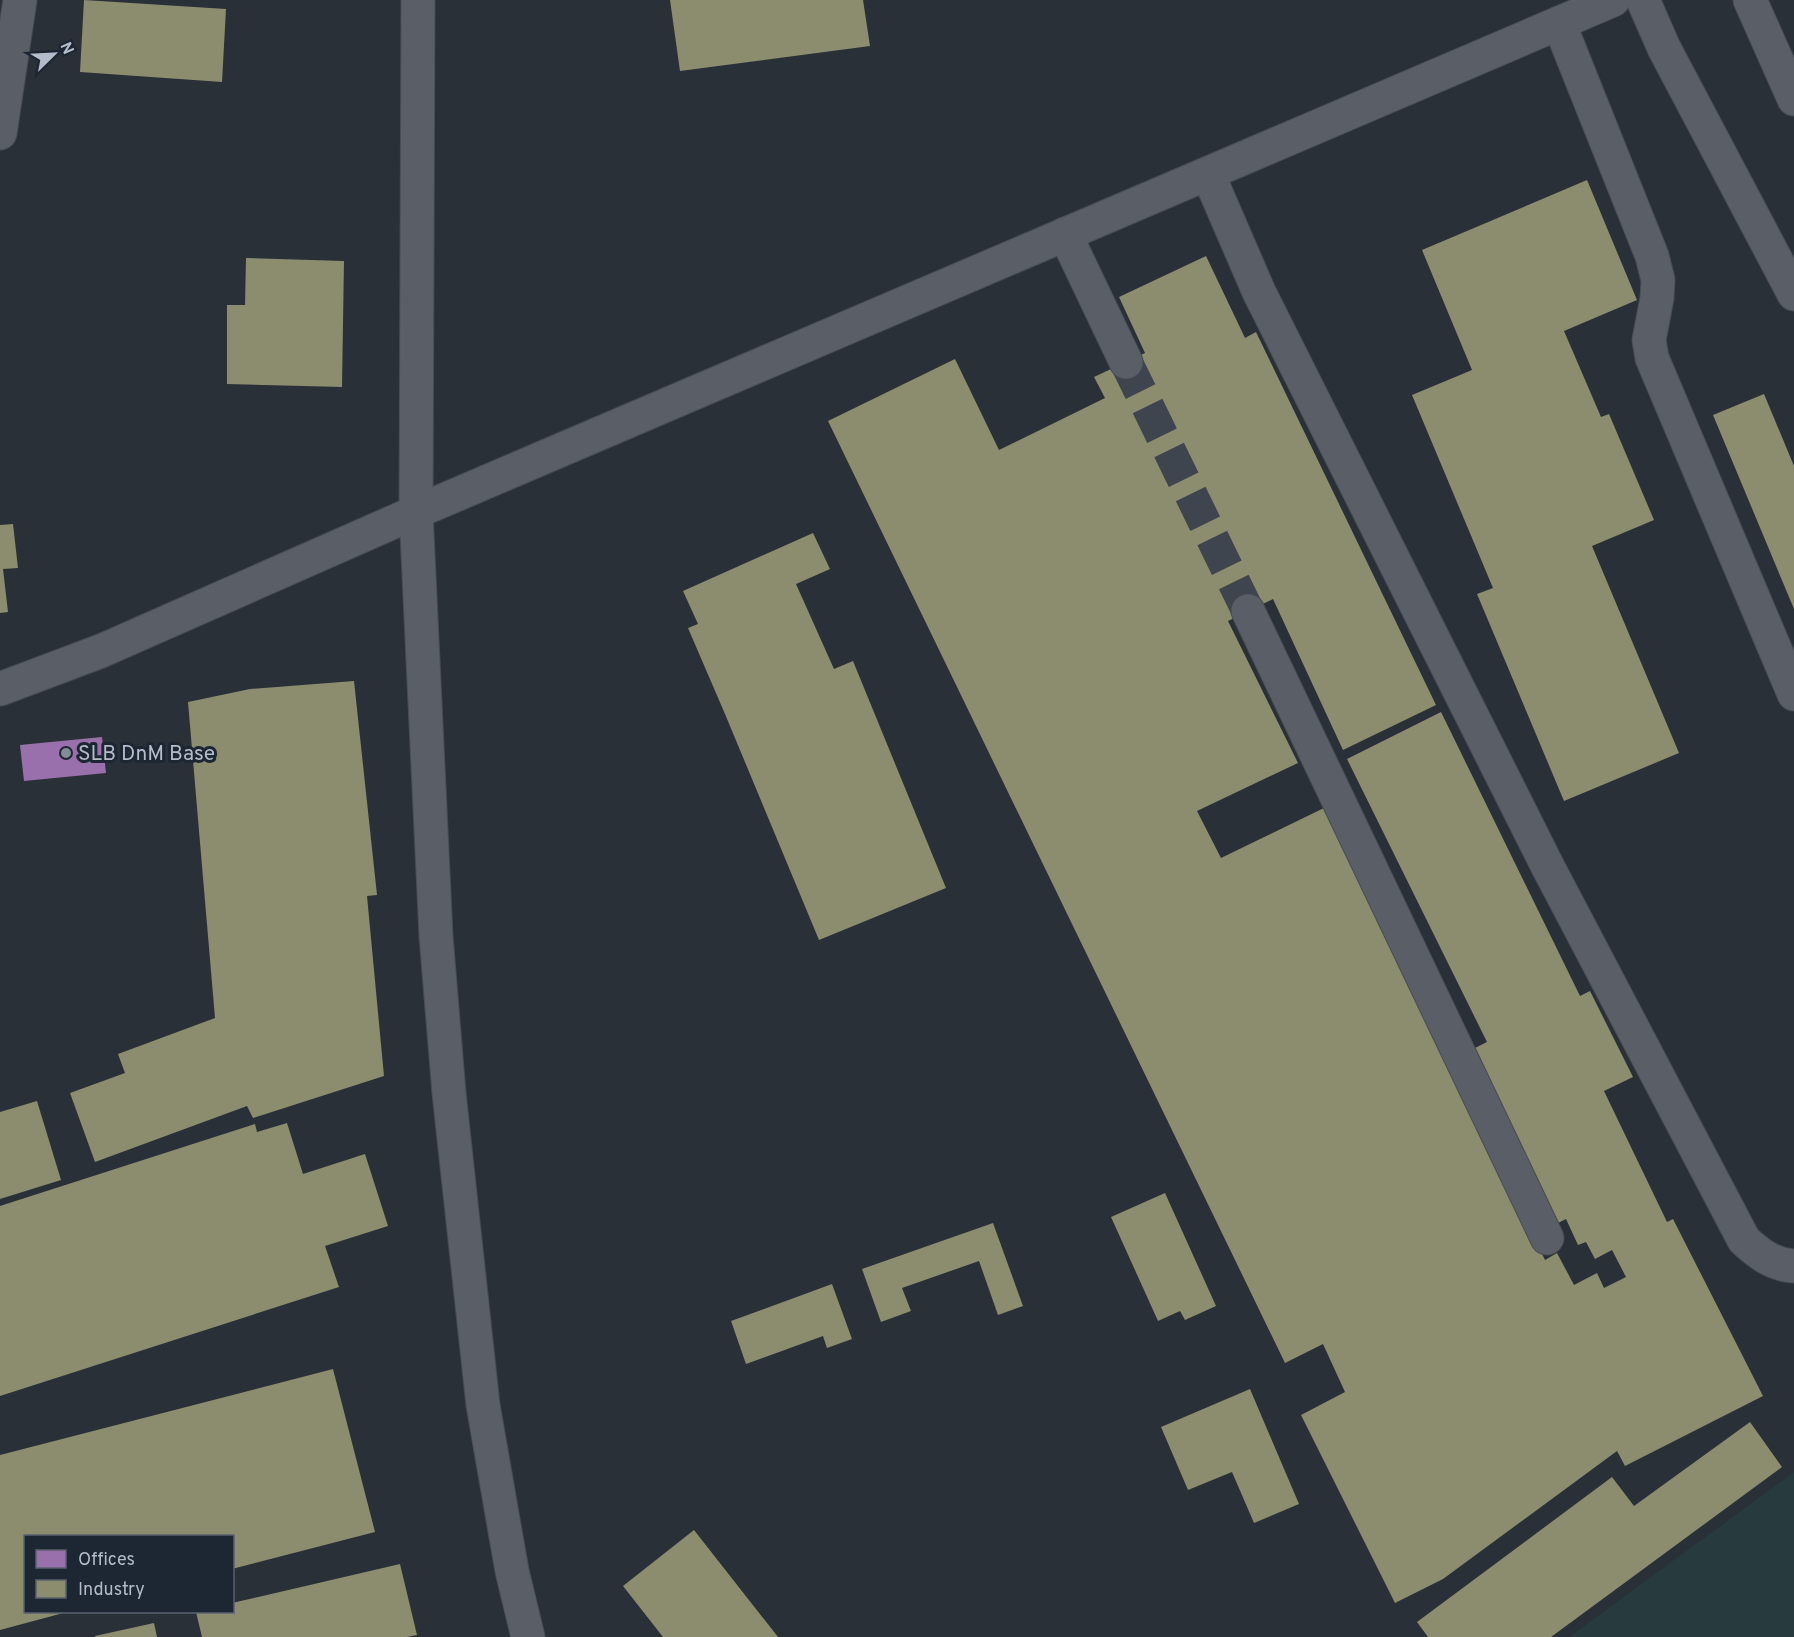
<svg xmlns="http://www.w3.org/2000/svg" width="1794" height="1637" font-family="Overpass,sans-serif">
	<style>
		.green { fill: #273a3e }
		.offices { fill: #9970ab }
		.industry { fill: #8c8c6e }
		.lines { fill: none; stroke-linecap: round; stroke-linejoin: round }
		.minor-tunnel { stroke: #3f454e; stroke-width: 33; stroke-dasharray: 33 16; stroke-linecap: butt }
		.minor-casing { stroke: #484c53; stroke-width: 35 }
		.minor { stroke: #5a5e66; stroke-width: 33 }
		.poi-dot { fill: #848b96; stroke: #1d2633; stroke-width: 2 }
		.labels { text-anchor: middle; stroke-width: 6; stroke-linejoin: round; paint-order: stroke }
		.poi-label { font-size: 21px; fill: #b4bcc9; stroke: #1d2633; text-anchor: start }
	</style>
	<rect width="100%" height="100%" fill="#2a3038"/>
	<!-- green -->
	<polygon class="green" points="1794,1472 1794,1637 1569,1637"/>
	<!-- offices -->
	<polygon class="offices" points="102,737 106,773 24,781 20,745"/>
	<!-- industry -->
	<g class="industry">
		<polygon points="84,0 226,9 222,82 80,72"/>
		<polygon points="670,0 863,0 870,46 680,71"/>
		<polygon points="1587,180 1637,300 1564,331 1601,417 1609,414 1654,520 1592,546 1679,753 1564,801 1477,594 1493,588 1412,395 1472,370 1422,250"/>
		<polygon points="1206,256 1245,338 1256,332 1436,705 1343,750 1273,599 1228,621 1298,763 1197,811 1221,858 1324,808 1545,1260 1557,1253 1574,1285 1597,1273 1604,1288 1626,1277 1612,1250 1595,1259 1586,1242 1578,1245 1566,1219 1556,1224 1471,1050 1487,1042 1347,759 1441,712 1580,996 1590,991 1633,1077 1604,1091 1667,1222 1673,1219 1763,1396 1625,1466 1617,1451 1443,1579 1395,1603 1301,1415 1345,1392 1323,1344 1285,1363 828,421 955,359 999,450 1105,398 1094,377 1145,353 1119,297"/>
		<polygon points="246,258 344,261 342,387 227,384 227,305 245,305"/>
		<polygon points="1764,394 1794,466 1794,609 1713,415"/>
		<polygon points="13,524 18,568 3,569 8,612 0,613 0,525"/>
		<polygon points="813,533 830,569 796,584 834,669 853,661 946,888 819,940 725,714 688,628 698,624 683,591"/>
		<polygon points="354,681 377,895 367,896 384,1076 253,1118 247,1106 95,1162 70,1093 125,1073 118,1054 215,1018 188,702 250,689"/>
		<polygon points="37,1101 61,1180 0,1199 0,1112"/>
		<polygon points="287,1123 303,1174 365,1154 388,1226 325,1246 339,1287 0,1396 0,1206 255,1124 257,1132"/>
		<polygon points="1165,1193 1216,1306 1185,1320 1180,1311 1158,1321 1111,1217"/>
		<polygon points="993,1223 1023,1306 998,1315 979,1261 902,1288 911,1311 881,1322 862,1269"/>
		<polygon points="832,1284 852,1339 827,1348 823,1336 746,1364 731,1321"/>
		<polygon points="333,1369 375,1532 232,1569 232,1536 26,1536 26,1612 67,1612 0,1630 0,1455"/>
		<polygon points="1250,1389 1299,1504 1254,1523 1232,1472 1188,1490 1161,1427"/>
		<polygon points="1750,1422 1782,1467 1551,1637 1428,1637 1417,1622 1612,1477 1634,1506"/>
		<polygon points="694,1530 778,1637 663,1637 623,1586"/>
		<polygon points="400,1564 417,1635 407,1637 202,1637 196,1612 232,1612 232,1603"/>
		<polygon points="154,1623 157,1637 95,1637 95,1636"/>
	</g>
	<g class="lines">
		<!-- minor-tunnel -->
		<polyline class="minor-tunnel" points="1126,362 1248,611"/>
		<!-- minor casing -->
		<g class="minor-casing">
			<g id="minor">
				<polyline points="418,0 416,512 436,936 449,1093 483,1405 512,1571 528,1637"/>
				<polyline points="1643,0 1664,48 1794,294"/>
				<polyline points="1750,0 1794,99"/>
				<polyline points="1559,23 1652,256 1658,280 1657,298 1649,340 1652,358 1794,694"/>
				<polyline points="0,133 20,0"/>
				<path d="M 1208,174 L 1259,292 L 1361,495 L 1548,867 L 1744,1240 C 1758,1253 1773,1265 1794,1266"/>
				<polyline points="1065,234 1126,362"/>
				<polyline points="1248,611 1547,1238"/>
				<polyline points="0,689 101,651 416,512 1613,0"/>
			</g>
		</g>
		<!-- minor -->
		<use href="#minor" class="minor"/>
	</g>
	<!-- markers -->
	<circle class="poi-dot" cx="66" cy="753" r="6"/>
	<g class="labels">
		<!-- poi labels -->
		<g class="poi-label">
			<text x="78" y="760">SLB DnM Base</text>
		</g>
	</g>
	<!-- legend -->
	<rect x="24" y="1535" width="210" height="78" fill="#1d2633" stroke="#59626f" stroke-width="1.5"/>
	<rect x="36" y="1550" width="30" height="18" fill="#9970ab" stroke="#59626f" stroke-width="1.5"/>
	<text x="78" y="1565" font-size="18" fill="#b4bcc9">Offices</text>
	<rect x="36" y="1580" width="30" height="18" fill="#8c8c6e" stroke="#59626f" stroke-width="1.5"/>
	<text x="78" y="1595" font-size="18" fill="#b4bcc9">Industry</text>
	<!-- north arrow -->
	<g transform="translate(54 54) rotate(66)" stroke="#1d2633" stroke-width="4.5" paint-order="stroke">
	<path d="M0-4.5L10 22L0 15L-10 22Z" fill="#b4bcc9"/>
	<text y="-9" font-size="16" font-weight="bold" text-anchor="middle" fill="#b4bcc9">N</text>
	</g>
</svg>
